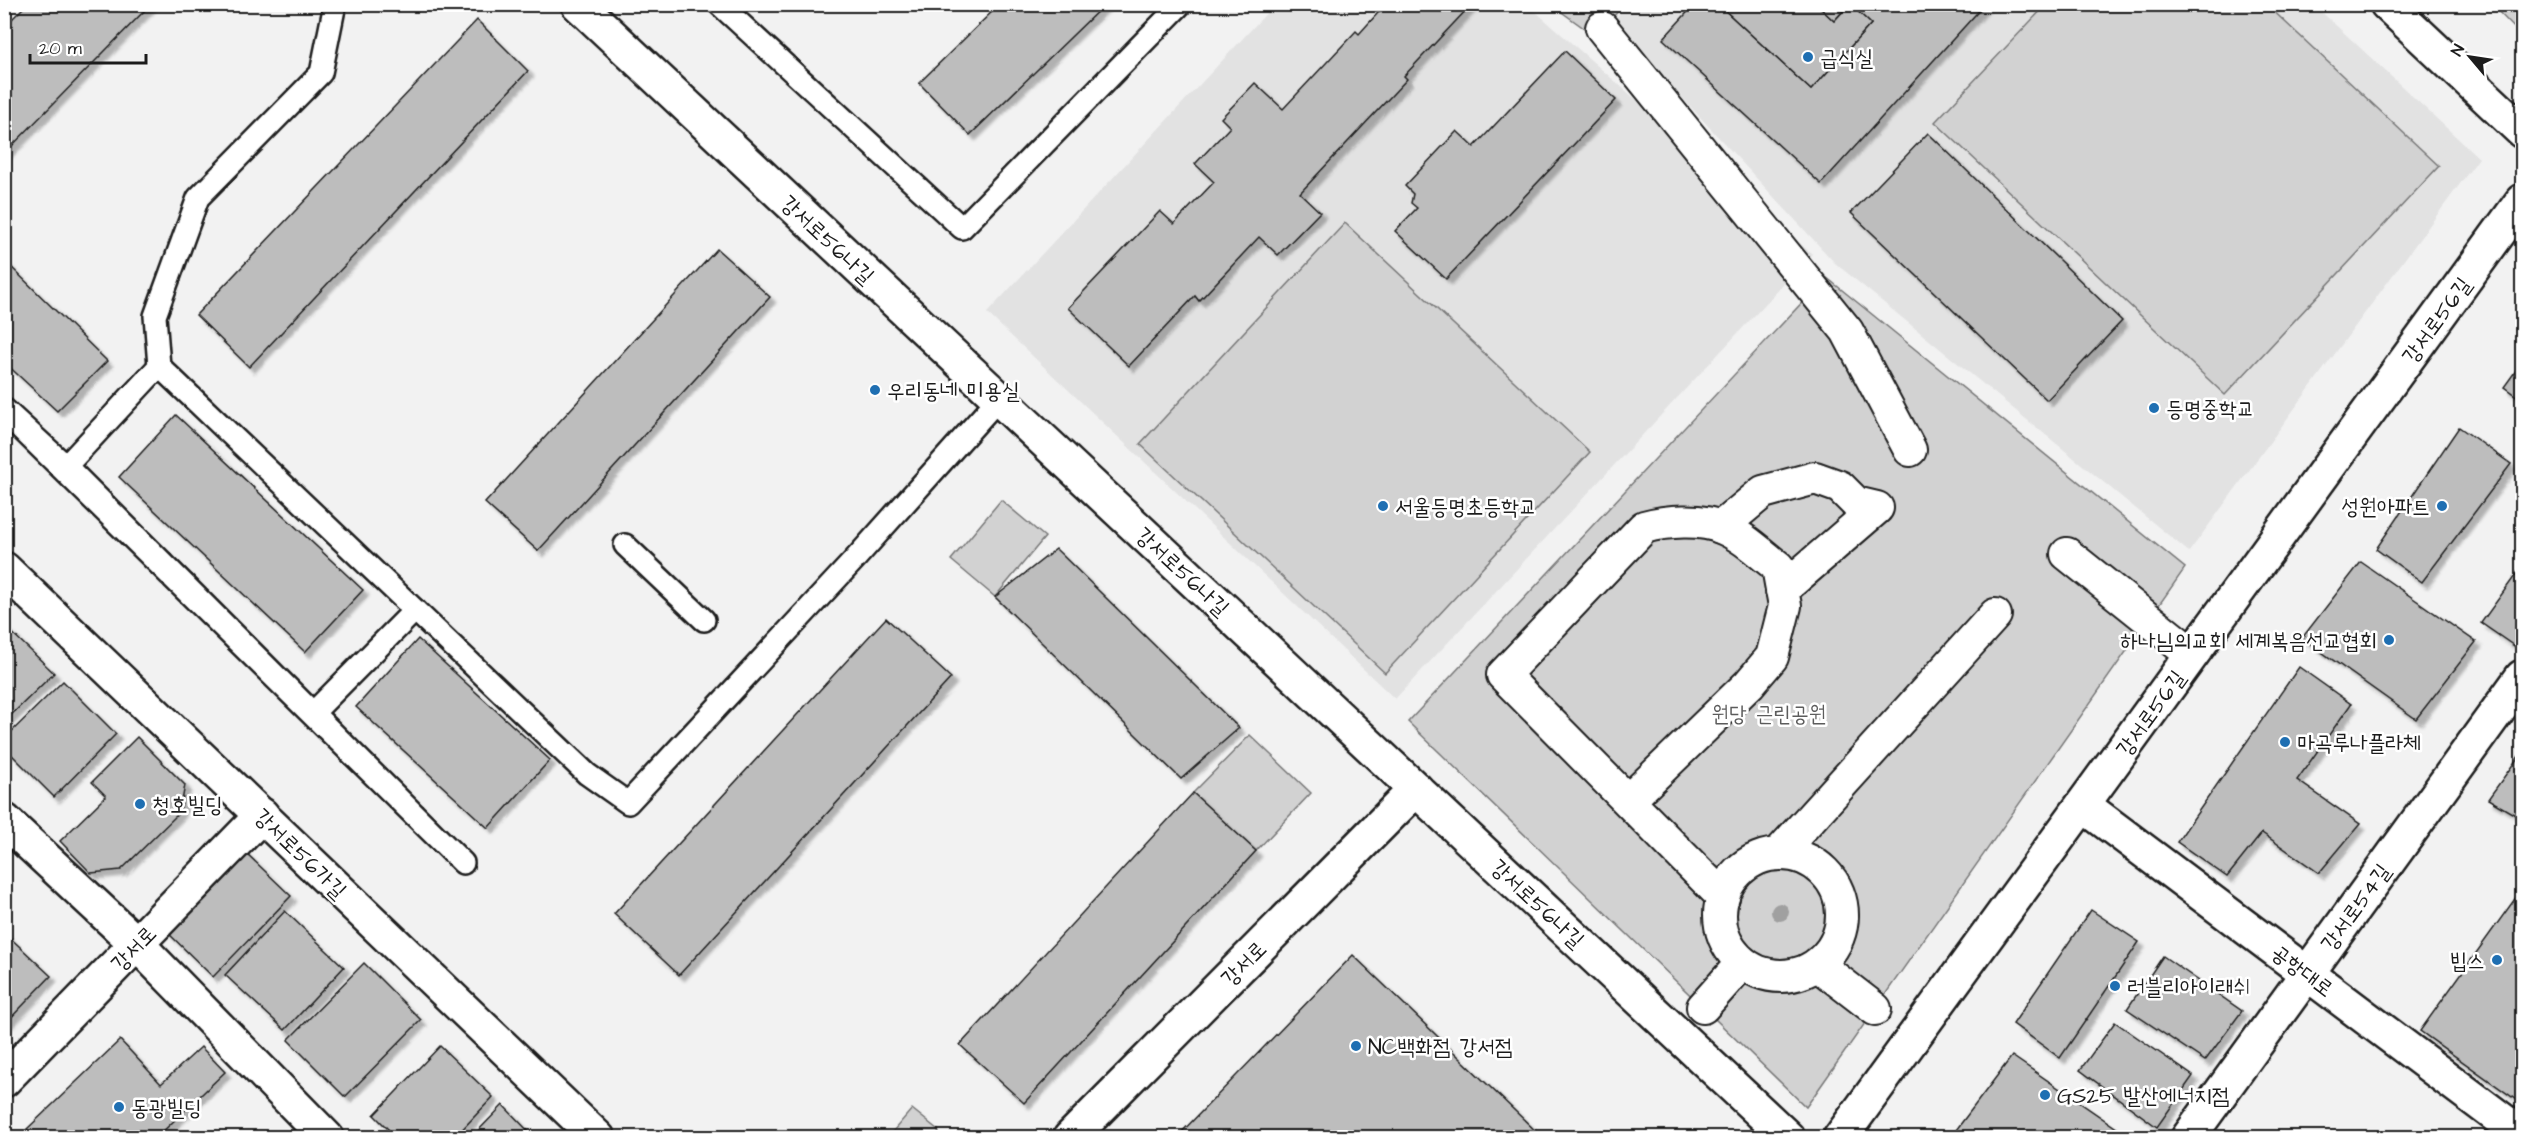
<svg xmlns="http://www.w3.org/2000/svg" width="2527" height="1142" font-family="'Architects Daughter','Poor Story',sans-serif">
	<style>
		.built { fill: #e2e2e2 }
		.green { fill: #d2d2d2; stroke: #777; stroke-width: 1.5 }
		.building { fill: #bdbdbd; stroke: #1c1c1c; stroke-width: 1.5; filter: url(#shadow) }
		.lines { fill: none; stroke-linecap: round; stroke-linejoin: round }
		.service-casing { stroke: #1c1c1c; stroke-width: 26 }
		.pedestrian-casing { stroke: #1c1c1c; stroke-width: 36 }
		.minor-casing { stroke: #1c1c1c; stroke-width: 38 }
		.service { stroke: #fff; stroke-width: 21 }
		.pedestrian { stroke: #fff; stroke-width: 32 }
		.minor { stroke: #fff; stroke-width: 33 }
		.tree { fill: #a0a0a0 }
		.poi-dot { fill: #1f6fb2; stroke: #fff; stroke-width: 2 }
		.labels { text-anchor: middle; stroke-width: 5; stroke-linejoin: round; paint-order: stroke }
		.poi-label { font-size: 22px; fill: #1c1c1c; stroke: #fff; text-anchor: start }
		.street-label { font-size: 22px; fill: #1c1c1c; stroke: #fff }
		.park-label { font-size: 22px; fill: #5c5c5c; stroke: #fff }
	</style>
	<defs>
		<filter id="shadow"><feDropShadow dx="5.5" dy="5.5" stdDeviation="1.5" flood-color="#0004"/></filter>
	</defs>
	<rect width="100%" height="100%" fill="#f2f2f2"/>
	<filter id="ink" filterUnits="userSpaceOnUse"><feTurbulence type="fractalNoise" baseFrequency=".0167" numOctaves="2"/><feDisplacementMap in="SourceGraphic" scale="12" xChannelSelector="R" yChannelSelector="G"/><feConvolveMatrix kernelMatrix="1 2 1 2 8 2 1 2 1" color-interpolation-filters="sRGB"/></filter>
	<g filter="url(#ink)">
		<!-- built -->
		<g class="built">
			<polygon points="1628,4 2314,5 2479,158 2189,552 1835,263 1612,22"/>
			<polygon points="1274,5 1528,5 1812,254 1395,699 987,313"/>
		</g>
		<!-- green -->
		<g class="green">
			<polygon points="1552,5 1624,5 1595,36"/>
			<polygon points="2046,5 2267,5 2439,166 2225,395 1935,122"/>
			<polygon points="2492,5 2522,5 2522,36"/>
			<polygon points="1345,223 1590,452 1385,673 1140,444"/>
			<polygon points="1826,277 2185,568 1806,1107 1408,722"/>
			<polygon points="1001,500 1045,537 995,597 951,560"/>
			<polygon points="1250,735 1311,793 1256,851 1193,793"/>
			<polygon points="912,1109 938,1130 940,1137 888,1137"/>
		</g>
		<!-- building -->
		<g class="building">
			<polygon points="27,4 151,4 4,154 4,27"/>
			<polygon points="1000,4 1105,4 970,135 919,83"/>
			<polygon points="1386,4 1471,5 1404,76 1407,79 1300,193 1320,212 1278,255 1259,237 1199,301 1195,296 1129,366 1068,308 1160,211 1174,224 1214,182 1195,164 1230,127 1221,118 1255,83 1283,109 1356,31 1359,34"/>
			<polygon points="1695,4 1718,4 1811,90 1871,24 1850,4 1985,4 1821,184 1663,39"/>
			<polygon points="1718,4 1816,4 1834,21 1850,4 1871,24 1811,90"/>
			<polygon points="1816,4 1849,4 1834,21"/>
			<polygon points="477,20 528,71 249,367 196,315"/>
			<polygon points="1565,51 1616,100 1446,279 1395,231 1417,208 1411,203 1413,194 1405,186 1457,131 1474,147"/>
			<polygon points="1928,133 2122,321 2047,400 1851,213"/>
			<polygon points="717,249 770,297 538,551 485,503"/>
			<polygon points="4,260 107,361 57,411 4,362"/>
			<polygon points="2522,362 2522,400 2504,387"/>
			<polygon points="176,415 363,590 305,652 119,477"/>
			<polygon points="2459,427 2511,464 2422,582 2376,549"/>
			<polygon points="1056,549 1239,728 1181,779 995,597"/>
			<polygon points="2361,562 2476,642 2416,719 2302,638"/>
			<polygon points="2522,566 2522,646 2520,650 2481,623"/>
			<polygon points="886,618 951,678 679,975 614,914"/>
			<polygon points="4,625 54,673 4,722"/>
			<polygon points="418,639 550,760 488,828 356,707"/>
			<polygon points="2299,667 2351,704 2297,780 2360,824 2319,873 2262,833 2227,877 2177,842"/>
			<polygon points="63,681 116,734 54,797 4,747 4,739"/>
			<polygon points="137,737 185,785 180,812 121,870 91,873 60,841 106,796 92,782"/>
			<polygon points="2522,752 2522,819 2488,799"/>
			<polygon points="1193,793 1256,851 1024,1103 960,1045"/>
			<polygon points="242,849 291,896 213,977 164,929"/>
			<polygon points="2522,889 2522,1104 2420,1031"/>
			<polygon points="2091,910 2139,942 2060,1058 2013,1024"/>
			<polygon points="285,911 344,967 285,1030 225,975"/>
			<polygon points="4,932 51,976 4,1025"/>
			<polygon points="1353,955 1543,1138 1176,1138"/>
			<polygon points="2163,956 2242,1011 2205,1061 2127,1009"/>
			<polygon points="364,963 421,1020 345,1097 288,1040"/>
			<polygon points="2115,1022 2193,1076 2157,1127 2080,1070"/>
			<polygon points="120,1040 161,1084 201,1047 225,1072 156,1138 35,1138 27,1129"/>
			<polygon points="440,1046 493,1097 454,1138 397,1138 374,1115"/>
			<polygon points="2012,1056 2131,1138 1950,1138"/>
			<polygon points="503,1105 535,1138 471,1138"/>
		</g>
		<g class="lines">
			<!-- service casing -->
			<g class="service-casing">
				<g id="service">
					<polyline points="335,4 321,73 198,198 155,316 159,366 587,774 628,803 855,559 999,398"/>
					<polyline points="719,4 962,228 1181,4"/>
					<polyline points="4,409 66,466 463,863 4,412"/>
					<polyline points="66,466 159,366"/>
					<polyline points="625,545 704,620"/>
					<polyline points="313,713 415,610"/>
				</g>
			</g>
			<!-- pedestrian casing -->
			<g class="pedestrian-casing">
				<g id="pedestrian">
					<polyline points="1602,28 1847,331 1910,450"/>
					<polyline points="1721,527 1763,492 1815,478 1840,487 1856,503 1877,508 1782,590"/>
					<polyline points="2067,554 2192,654"/>
					<path d="M 1628,801 L 1749,684 L 1772,657 L 1785,606 L 1778,567 C 1760,553 1744,537 1723,528 C 1702,518 1665,521 1644,527 L 1503,675 L 1723,897"/>
					<polyline points="1779,853 1995,615"/>
					<circle cx="1781" cy="915" r="61"/>
					<polyline points="1818,965 1875,1009"/>
					<polyline points="1703,1007 1742,963"/>
				</g>
			</g>
			<!-- minor casing -->
			<g class="minor-casing">
				<g id="minor">
					<polyline points="578,4 1788,1138"/>
					<polyline points="2387,4 2522,131"/>
					<polyline points="4,569 598,1138"/>
					<polyline points="2083,805 2522,1135"/>
					<polyline points="4,820 137,944 327,1138"/>
					<polyline points="4,1080 262,815"/>
					<polyline points="1070,1138 1416,789"/>
					<polyline points="1840,1138 2522,201"/>
					<polyline points="2188,1138 2522,677"/>
				</g>
			</g>
			<!-- service -->
			<use href="#service" class="service"/>
			<!-- pedestrian -->
			<use href="#pedestrian" class="pedestrian"/>
			<!-- minor -->
			<use href="#minor" class="minor"/>
		</g>
		<!-- trees -->
		<circle class="tree" cx="1780" cy="912" r="9"/>
	</g>
	<!-- markers -->
	<g class="poi-dot">
		<circle cx="1808" cy="57" r="6"/>
		<circle cx="875" cy="390" r="6"/>
		<circle cx="2154" cy="408" r="6"/>
		<circle cx="1383" cy="506" r="6"/>
		<circle cx="2442" cy="506" r="6"/>
		<circle cx="2389" cy="640" r="6"/>
		<circle cx="2285" cy="742" r="6"/>
		<circle cx="140" cy="804" r="6"/>
		<circle cx="2497" cy="960" r="6"/>
		<circle cx="2115" cy="986" r="6"/>
		<circle cx="1356" cy="1046" r="6"/>
		<circle cx="2045" cy="1095" r="6"/>
		<circle cx="119" cy="1107" r="6"/>
	</g>
	<g class="labels">
		<!-- poi labels -->
		<g class="poi-label">
			<text x="1820" y="65">급식실</text>
			<text x="887" y="398">우리동네 미용실</text>
			<text x="2166" y="416">등명중학교</text>
			<text x="1395" y="514">서울등명초등학교</text>
			<text x="2430" y="514" text-anchor="end">성원아파트</text>
			<text x="2377" y="648" text-anchor="end">하나님의교회 세계복음선교협회</text>
			<text x="2297" y="750">마곡루나플라체</text>
			<text x="152" y="812">청호빌딩</text>
			<text x="2485" y="968" text-anchor="end">빕스</text>
			<text x="2127" y="994">러블리아이래쉬</text>
			<text x="1368" y="1054">NC백화점 강서점</text>
			<text x="2057" y="1103">GS25 발산에너지점</text>
			<text x="131" y="1115">동광빌딩</text>
		</g>
		<!-- street labels -->
		<g class="street-label">
			<text transform="translate(828 239) rotate(43)" y="8">강서로56나길</text>
			<text transform="translate(2436 320) rotate(-54)" y="8">강서로56길</text>
			<text transform="translate(1183 571) rotate(43)" y="8">강서로56나길</text>
			<text transform="translate(2150 713) rotate(-54)" y="8">강서로56길</text>
			<text transform="translate(301 853) rotate(44)" y="8">강서로56가길</text>
			<text transform="translate(1538 903) rotate(43)" y="8">강서로56나길</text>
			<text transform="translate(2355 907) rotate(-54)" y="8">강서로54길</text>
			<text transform="translate(133 948) rotate(-46)" y="8">강서로</text>
			<text transform="translate(1243 963) rotate(-45)" y="8">강서로</text>
			<text transform="translate(2303 970) rotate(37)" y="8">공항대로</text>
		</g>
		<!-- park labels -->
		<g class="park-label">
			<text x="1769" y="721">원당 근린공원</text>
		</g>
	</g>
	<!-- margin -->
	<rect width="2527" height="1142" fill="none" stroke="#fff" stroke-width="24"/>
	<rect x="12" y="12" width="2503" height="1118" fill="none" stroke="#1c1c1c" stroke-width="2" filter="url(#ink)"/>
	<!-- north arrow -->
	<g transform="translate(2470 57) rotate(299)" stroke="#ffffff" stroke-width="4.5" paint-order="stroke">
	<path d="M0-4.5L10 22L0 15L-10 22Z" fill="#1c1c1c"/>
	<text y="-9" font-size="16" font-weight="bold" text-anchor="middle" fill="#1c1c1c">N</text>
	</g>
	<!-- scale -->
	<path d="M30 54v9h116v-9" fill="none" stroke="#1c1c1c" stroke-width="3"/>
	<text x="39" y="54" font-size="18" fill="#1c1c1c" stroke="#ffffff" stroke-width="4.5" paint-order="stroke">20 m</text>
</svg>
